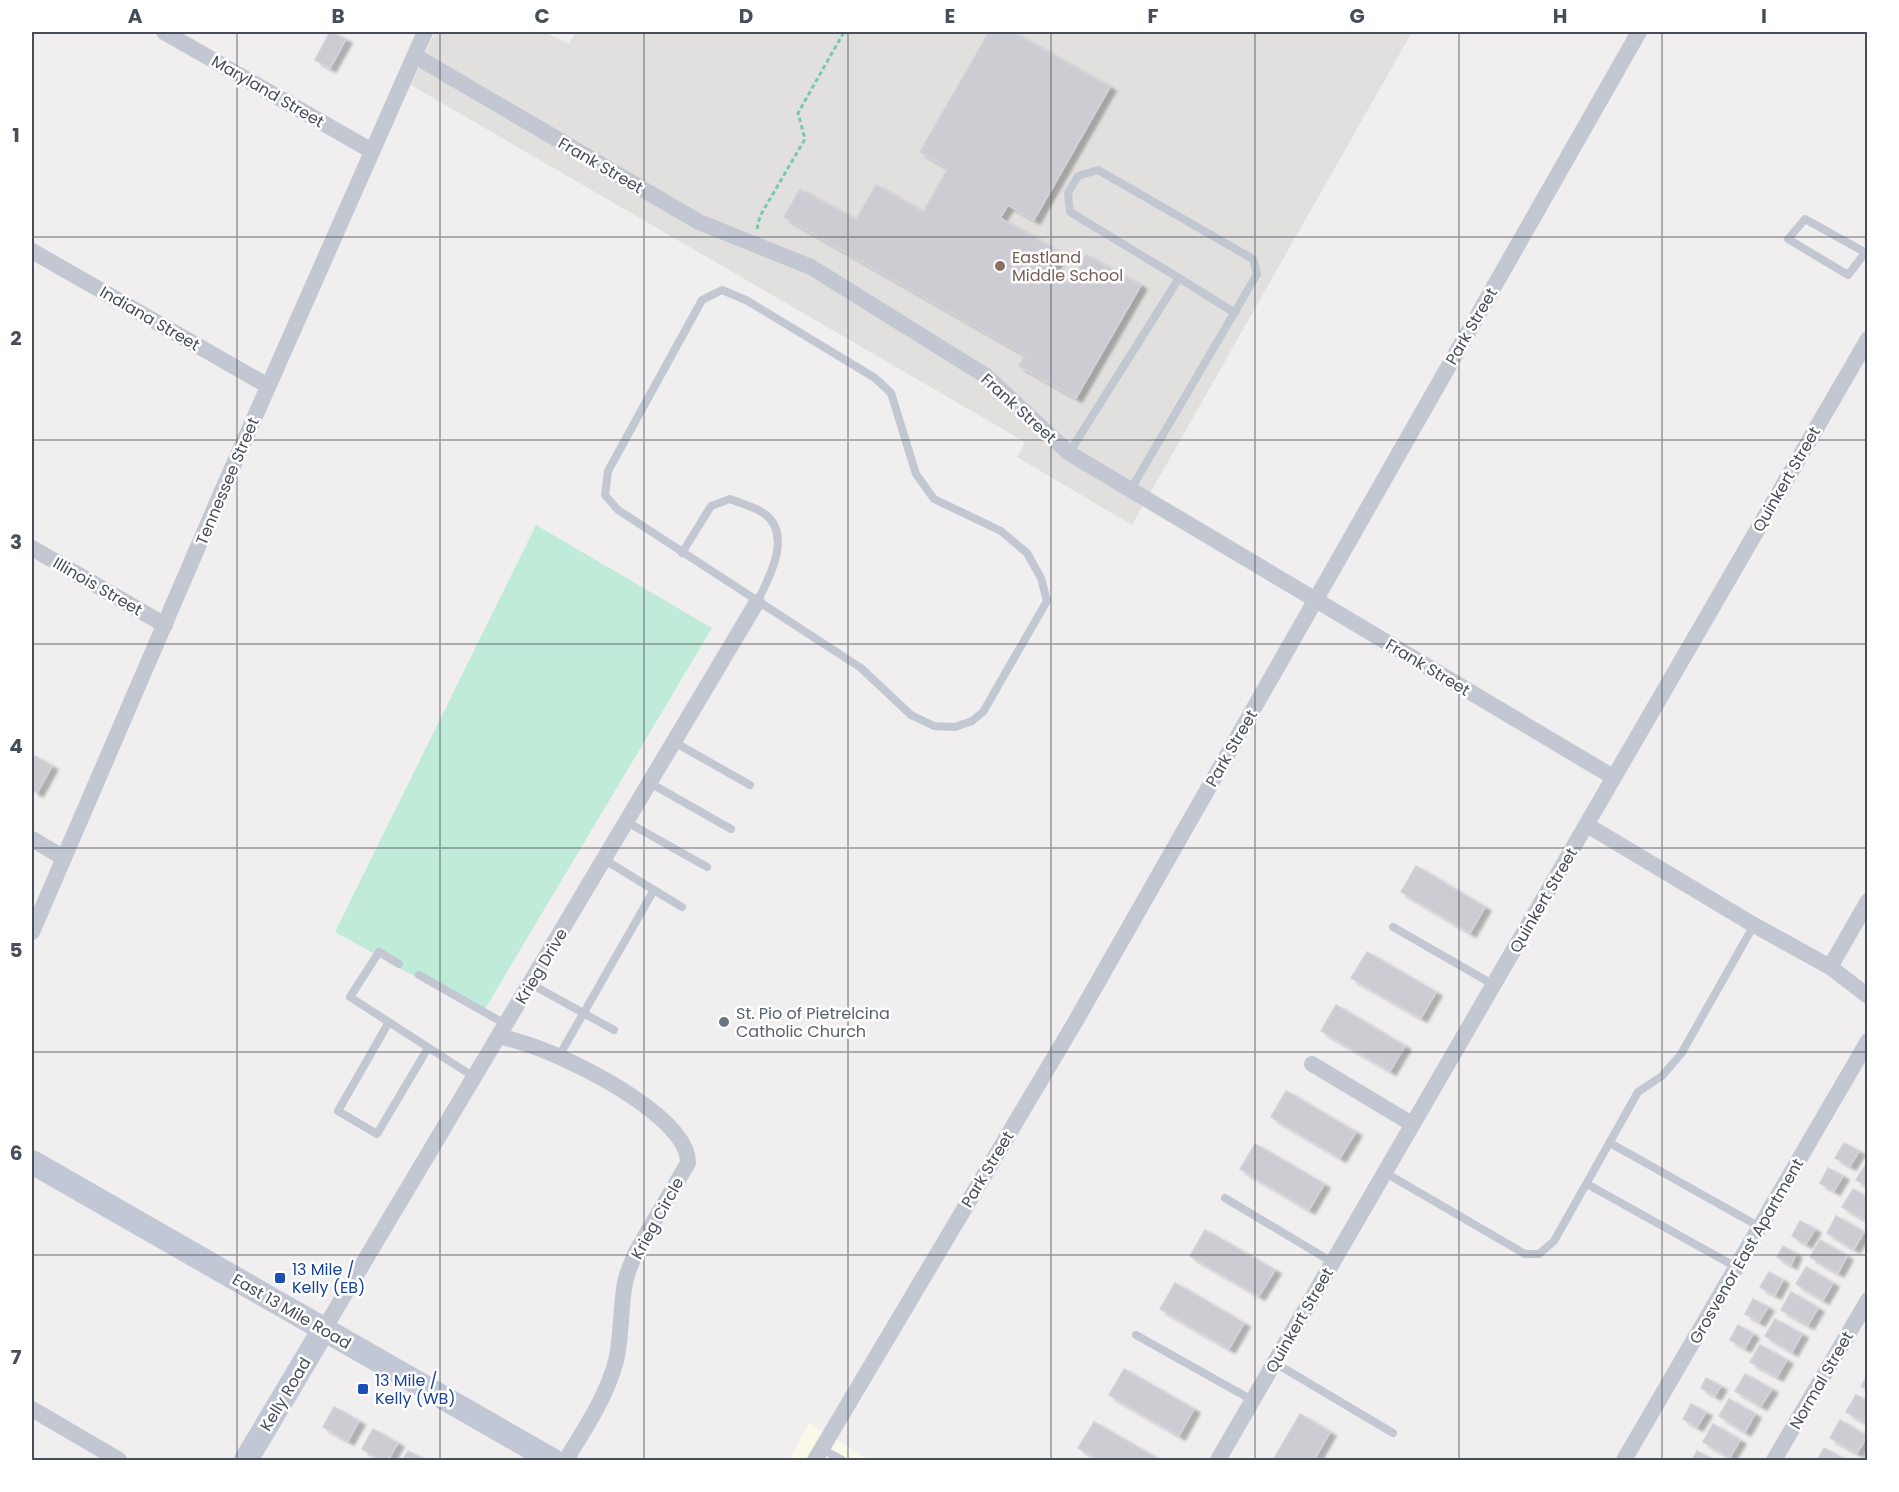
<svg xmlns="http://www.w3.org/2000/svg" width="1899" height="1492" font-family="Poppins,sans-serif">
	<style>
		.commercial { fill: #faf9e8 }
		.education { fill: #e1e0df }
		.green { fill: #c0ebd9 }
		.building { fill: #ccccd2; stroke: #d2d3d9; stroke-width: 1.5; filter: url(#shadow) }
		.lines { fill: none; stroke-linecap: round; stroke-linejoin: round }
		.path { stroke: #7bc6b0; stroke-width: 3; stroke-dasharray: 4.5 3; stroke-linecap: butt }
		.lane { stroke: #c2c7d2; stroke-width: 8 }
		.street { stroke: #c2c7d2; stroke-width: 16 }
		.secondary { stroke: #c2c7d5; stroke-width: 24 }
		.grid { fill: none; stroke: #484d5a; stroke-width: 1.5; stroke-opacity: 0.55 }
		.education-dot { fill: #8d6e63; stroke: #fff; stroke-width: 2 }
		.worship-dot { fill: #6b7280; stroke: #fff; stroke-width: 2 }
		.transit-dot { fill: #1a4fb4; stroke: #fff; stroke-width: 2 }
		.labels { text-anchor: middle; stroke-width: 5; stroke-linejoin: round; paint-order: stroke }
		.street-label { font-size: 16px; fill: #484d5a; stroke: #fff }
		.education-label { font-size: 16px; fill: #785e54; stroke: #fff; text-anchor: start }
		.worship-label { font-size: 16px; fill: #5b616d; stroke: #fff; text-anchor: start }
		.transit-label { font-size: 16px; fill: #164399; stroke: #fff; text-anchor: start }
		.neatline { fill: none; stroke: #484d5a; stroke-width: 2 }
		.grid-label { font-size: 20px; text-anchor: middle; font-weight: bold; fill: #484d5a }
	</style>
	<defs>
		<filter id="shadow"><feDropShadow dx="6" dy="4" stdDeviation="1.5" flood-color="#0004"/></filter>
	</defs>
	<rect width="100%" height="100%" fill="#f0eeee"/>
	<!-- commercial -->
	<polygon class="commercial" points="809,1423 869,1460 789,1460"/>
	<!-- education -->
	<polygon class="education" points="435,32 544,32 569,44 575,32 1412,32 1132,525 1017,457 1025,442 411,85"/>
	<!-- green -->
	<polygon class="green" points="536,525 712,628 482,1014 335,932"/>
	<!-- building -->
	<g class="building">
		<polygon points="330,32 346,39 330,68 315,60"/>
		<polygon points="989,32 1012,32 1110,87 1034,220 1008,205 1000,218 1061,253 1050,273 1070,284 1086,255 1141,285 1076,398 1019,366 1025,355 784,217 800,189 856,220 876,185 923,212 948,168 920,152"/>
		<polygon points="35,756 52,766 37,793 32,790 32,762"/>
		<polygon points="1416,866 1485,907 1470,933 1401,892"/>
		<polygon points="1367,952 1436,992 1421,1018 1351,978"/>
		<polygon points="1336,1005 1405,1046 1390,1071 1321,1031"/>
		<polygon points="1286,1091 1356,1132 1340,1158 1271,1117"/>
		<polygon points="1844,1143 1859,1151 1850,1166 1835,1158"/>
		<polygon points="1255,1144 1324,1184 1309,1210 1240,1169"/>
		<polygon points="1867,1163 1868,1164 1868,1187 1856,1180"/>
		<polygon points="1828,1168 1843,1176 1834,1191 1820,1183"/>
		<polygon points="1853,1189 1868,1198 1868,1221 1842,1207"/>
		<polygon points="1836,1216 1864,1232 1854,1249 1827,1233"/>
		<polygon points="1800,1221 1815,1229 1806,1244 1792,1236"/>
		<polygon points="1205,1230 1275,1270 1259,1296 1190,1256"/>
		<polygon points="1820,1240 1847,1256 1838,1273 1810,1257"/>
		<polygon points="1783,1246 1796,1254 1791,1265 1777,1257"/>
		<polygon points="1806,1267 1833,1283 1823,1300 1796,1284"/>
		<polygon points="1769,1272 1783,1280 1775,1295 1760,1287"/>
		<polygon points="1175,1283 1244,1323 1229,1349 1160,1309"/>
		<polygon points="1791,1292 1818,1308 1808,1325 1781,1310"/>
		<polygon points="1753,1299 1768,1307 1759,1322 1745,1314"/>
		<polygon points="1775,1319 1802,1334 1792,1352 1765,1336"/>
		<polygon points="1738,1325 1753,1334 1745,1348 1730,1340"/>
		<polygon points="1760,1345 1787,1360 1777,1377 1750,1362"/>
		<polygon points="1124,1369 1194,1409 1179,1436 1109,1395"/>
		<polygon points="1745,1374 1772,1389 1761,1406 1735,1391"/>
		<polygon points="1868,1375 1868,1390 1861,1386"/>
		<polygon points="1706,1378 1721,1386 1715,1396 1701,1388"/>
		<polygon points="1856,1395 1868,1401 1868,1424 1846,1412"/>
		<polygon points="1729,1399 1755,1414 1745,1432 1719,1416"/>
		<polygon points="1691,1404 1706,1412 1697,1427 1683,1419"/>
		<polygon points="334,1407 359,1421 348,1441 323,1427"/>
		<polygon points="1300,1414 1330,1432 1314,1460 1273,1460"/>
		<polygon points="1840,1420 1867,1436 1857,1453 1830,1438"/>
		<polygon points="1094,1422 1160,1460 1100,1460 1078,1448"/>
		<polygon points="1713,1424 1740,1440 1730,1457 1703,1442"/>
		<polygon points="373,1429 398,1443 388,1460 381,1460 362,1449"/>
		<polygon points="1824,1448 1846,1460 1817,1460"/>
		<polygon points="408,1451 425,1460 403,1460"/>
		<polygon points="1697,1451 1714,1460 1692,1460"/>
	</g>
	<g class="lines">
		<!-- path -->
		<polyline class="path" points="757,229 760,216 805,139 798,113 844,32"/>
		<!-- lane -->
		<g class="lane">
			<polyline points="1865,253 1848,275 1788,239 1805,219 1868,254"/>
			<polyline points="1179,278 1235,313"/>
			<polygon points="722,290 746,300 875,378 891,393 916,474 934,499 1001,531 1027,553 1041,578 1047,601 983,712 972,721 955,727 934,726 911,715 861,668 618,510 605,495 608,471 702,300"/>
			<polyline points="1069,453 1179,278 1070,212 1068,193 1078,176 1098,170 1253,259 1257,274 1131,489"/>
			<path d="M 682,553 L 711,506 L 730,499 C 740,503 751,506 760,511 C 795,530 770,577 757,602"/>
			<polyline points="674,742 750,785"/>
			<polyline points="650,783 731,829"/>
			<polyline points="627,822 707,867"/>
			<polyline points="654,890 682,907"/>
			<polyline points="1393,927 1494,985"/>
			<polyline points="399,964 379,952 350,997 474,1077"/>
			<polyline points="419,975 507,1025"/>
			<polyline points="531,984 614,1030"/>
			<polyline points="389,1022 338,1111 377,1134 428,1048"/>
			<polyline points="559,1056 654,890 605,860"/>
			<polyline points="1610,1143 1760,1227"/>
			<polyline points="1384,1172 1525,1254 1539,1254 1554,1241 1638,1092 1662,1076 1681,1054 1754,925"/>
			<polyline points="1587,1184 1736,1267"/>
			<polyline points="1225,1198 1332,1262"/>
			<polyline points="1136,1335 1252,1400"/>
			<polyline points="1275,1363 1393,1433"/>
			<polyline points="822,1449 842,1460"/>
		</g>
		<!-- street -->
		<g class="street">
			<polyline points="164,32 372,151"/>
			<polyline points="415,56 699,222 811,267 986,376 1069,453 1613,777"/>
			<polyline points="32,251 268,386"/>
			<polyline points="32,548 165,625"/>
			<polyline points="1587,825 1754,925 1830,967 1868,996"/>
			<polyline points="32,839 64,858"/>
			<polyline points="32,932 222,491 425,32"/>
			<polyline points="1830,967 1868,901"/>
			<path d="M 500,1036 C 516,1041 533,1045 548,1052 C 585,1067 689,1119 688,1163 L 636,1252 C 632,1262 627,1272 625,1283 C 620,1309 622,1335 616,1361 C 606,1398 585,1428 566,1460"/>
			<polyline points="1312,1064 1412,1124"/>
			<polyline points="324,1329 757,602"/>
			<polyline points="32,1409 119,1460"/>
			<polyline points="815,1460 1074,1024 1639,32"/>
			<polyline points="1218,1460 1868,339"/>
			<polyline points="1624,1460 1868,1041"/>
			<polyline points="1774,1460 1868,1300"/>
		</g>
		<!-- secondary -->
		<g class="secondary">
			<polyline points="32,1162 552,1460"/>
			<polyline points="246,1460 324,1329"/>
		</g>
	</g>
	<!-- grid -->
	<path class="grid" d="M 237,32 L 237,1460M 440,32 L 440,1460M 644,32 L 644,1460M 848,32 L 848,1460M 1051,32 L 1051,1460M 1255,32 L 1255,1460M 1459,32 L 1459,1460M 1662,32 L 1662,1460M 32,237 L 1868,237M 32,440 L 1868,440M 32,644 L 1868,644M 32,848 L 1868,848M 32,1052 L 1868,1052M 32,1255 L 1868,1255"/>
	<!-- markers -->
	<circle class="education-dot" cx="1000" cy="266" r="6"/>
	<circle class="worship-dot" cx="724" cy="1022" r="6"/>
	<g class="transit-dot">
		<rect x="274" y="1272" width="12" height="12" rx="3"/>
		<rect x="357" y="1383" width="12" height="12" rx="3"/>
	</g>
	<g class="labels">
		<!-- street labels -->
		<g class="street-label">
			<text transform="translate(268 91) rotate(30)" y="6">Maryland Street</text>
			<text transform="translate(601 165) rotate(30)" y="6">Frank Street</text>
			<text transform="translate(150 318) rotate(30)" y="6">Indiana Street</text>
			<text transform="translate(1471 326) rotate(-60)" y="6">Park Street</text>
			<text transform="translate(1019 408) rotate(42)" y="6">Frank Street</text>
			<text transform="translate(1786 479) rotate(-60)" y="6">Quinkert Street</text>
			<text transform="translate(227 481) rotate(-67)" y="6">Tennessee Street</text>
			<text transform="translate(98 586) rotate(30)" y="6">Illinois Street</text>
			<text transform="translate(1428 667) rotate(31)" y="6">Frank Street</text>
			<text transform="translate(1231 748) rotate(-60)" y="6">Park Street</text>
			<text transform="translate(1543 900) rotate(-60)" y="6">Quinkert Street</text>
			<text transform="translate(541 966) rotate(-59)" y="6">Krieg Drive</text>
			<text transform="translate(987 1169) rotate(-59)" y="6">Park Street</text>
			<text transform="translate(657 1218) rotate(-61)" y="6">Krieg Circle</text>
			<text transform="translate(1746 1251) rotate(-60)" y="6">Grosvenor East Apartment</text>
			<text transform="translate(292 1311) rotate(30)" y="6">East 13 Mile Road</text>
			<text transform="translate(1299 1320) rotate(-60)" y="6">Quinkert Street</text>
			<text transform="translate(1821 1380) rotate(-60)" y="6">Normal Street</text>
			<text transform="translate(285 1394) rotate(-59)" y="6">Kelly Road</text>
		</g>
		<!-- education labels -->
		<g class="education-label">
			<text x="1012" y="263">Eastland<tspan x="1012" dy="18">Middle School</tspan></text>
		</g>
		<!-- worship labels -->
		<g class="worship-label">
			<text x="736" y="1019">St. Pio of Pietrelcina<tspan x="736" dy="18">Catholic Church</tspan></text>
		</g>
		<!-- transit labels -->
		<g class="transit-label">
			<text x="292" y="1275">13 Mile /<tspan x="292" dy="18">Kelly (EB)</tspan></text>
			<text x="375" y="1386">13 Mile /<tspan x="375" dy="18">Kelly (WB)</tspan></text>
		</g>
	</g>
	<!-- border -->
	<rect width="1899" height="1492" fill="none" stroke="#ffffff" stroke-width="66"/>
	<rect x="33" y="33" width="1833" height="1426" class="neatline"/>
	<g class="grid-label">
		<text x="135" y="23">A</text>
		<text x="338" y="23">B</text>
		<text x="542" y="23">C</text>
		<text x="746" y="23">D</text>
		<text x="950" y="23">E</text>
		<text x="1153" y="23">F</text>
		<text x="1357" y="23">G</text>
		<text x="1560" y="23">H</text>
		<text x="1764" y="23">I</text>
		<text x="16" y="142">1</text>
		<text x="16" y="345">2</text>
		<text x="16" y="549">3</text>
		<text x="16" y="753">4</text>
		<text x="16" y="957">5</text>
		<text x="16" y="1160">6</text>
		<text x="16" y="1364">7</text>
	</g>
</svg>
